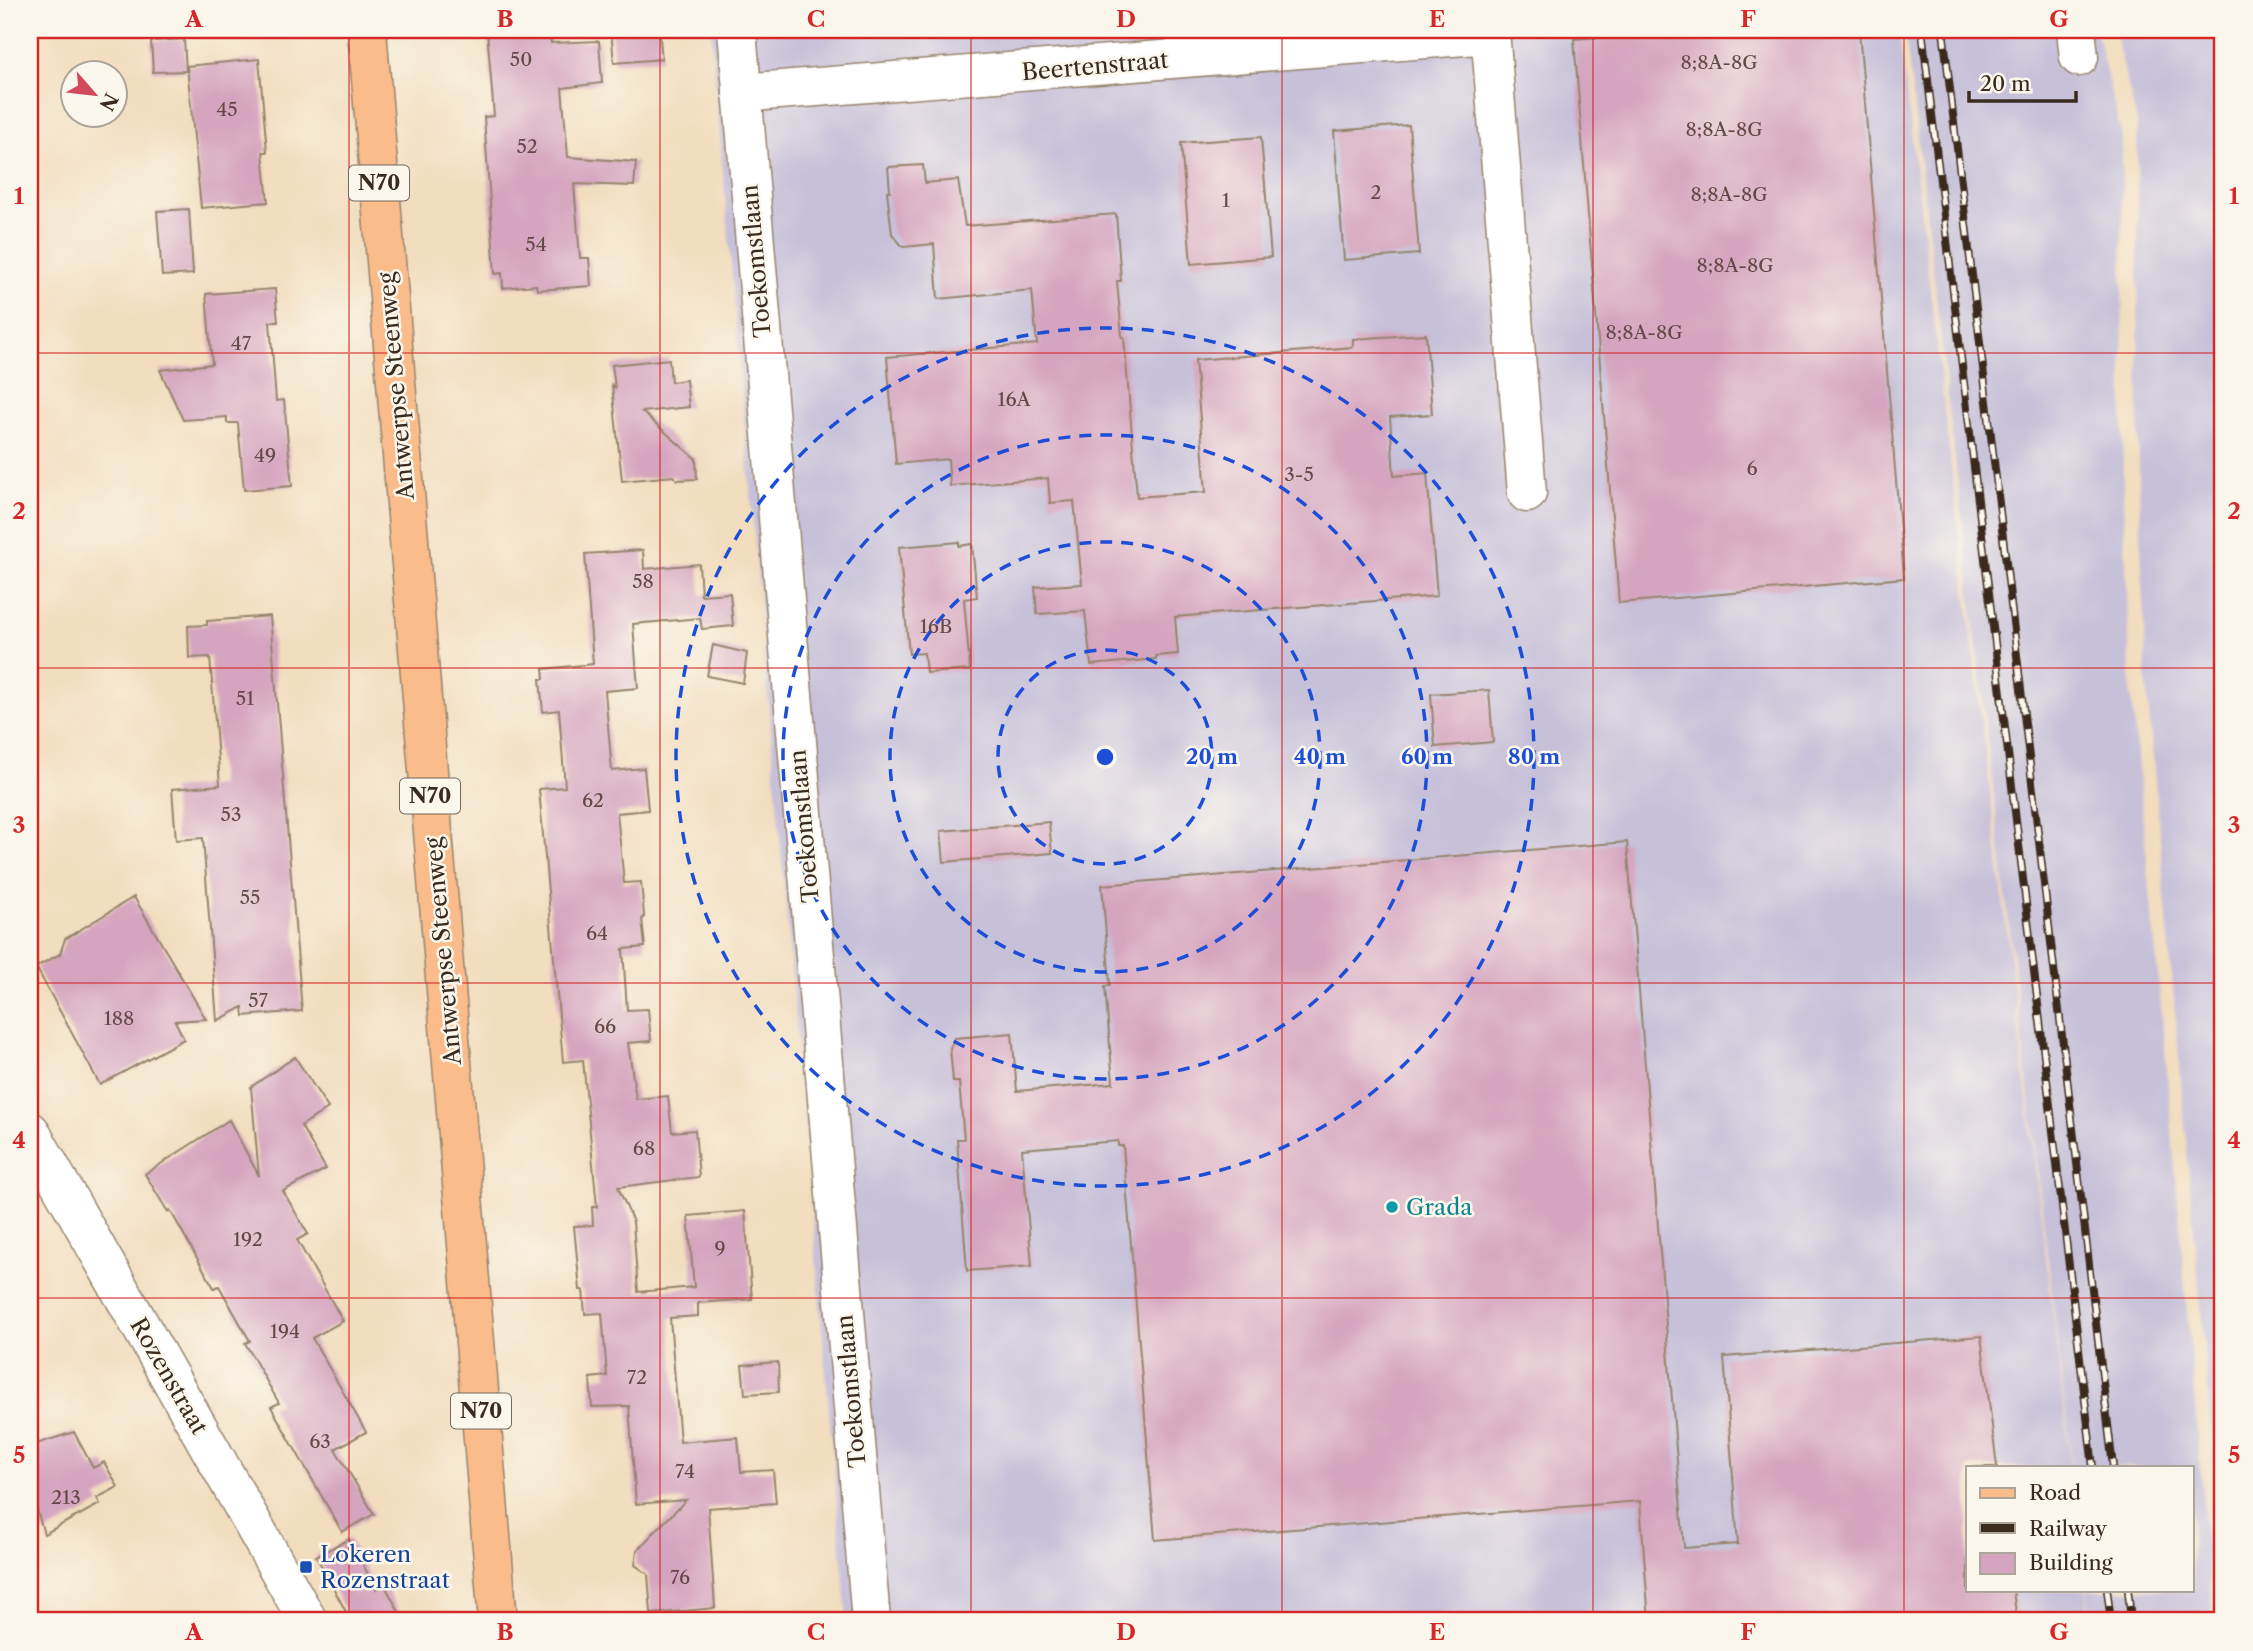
<svg xmlns="http://www.w3.org/2000/svg" width="2253" height="1651" font-family="'Libre Caslon Text',serif">
	<style>
		.industrial { fill: #c6c0d9 }
		.building { fill: #d5a5bf }
		.lines { fill: none; stroke-linecap: round; stroke-linejoin: round }
		.minor-casing { stroke: #96846e; stroke-width: 41 }
		.major-casing { stroke: #96846e; stroke-width: 41 }
		.minor { stroke: #fff; stroke-width: 38 }
		.major { stroke: #fabc8b; stroke-width: 38 }
		.rail-casing { stroke: #3b2a1e; stroke-width: 8 }
		.rail { stroke: #fbf7ec; stroke-width: 5; stroke-dasharray: 16; stroke-linecap: butt }
		.grid { fill: none; stroke: #d62828; stroke-width: 2; stroke-opacity: 0.55 }
		.ring { fill: none; stroke: #1d4ed8; stroke-width: 3.5; stroke-dasharray: 12 9 }
		.culture-dot { fill: #0f9aa8; stroke: #fbf7ec; stroke-width: 2.5 }
		.transit-dot { fill: #1a4fb4; stroke: #fbf7ec; stroke-width: 2.5 }
		.labels { text-anchor: middle; stroke-width: 5; stroke-linejoin: round; paint-order: stroke }
		.number-label { font-size: 19px; fill: #624946 }
		.shield { fill: #fbf7ec; stroke: #75685c; stroke-width: 2 }
		.shield-label { font-size: 21px; font-weight: bold; fill: #3b2a1e }
		.street-label { font-size: 23px; fill: #3b2a1e; stroke: #fbf7ec }
		.culture-label { font-size: 23px; fill: #0d838f; stroke: #fbf7ec; text-anchor: start }
		.transit-label { font-size: 23px; fill: #164399; stroke: #fbf7ec; text-anchor: start }
		.centre { fill: #1d4ed8; stroke: #fbf7ec; stroke-width: 3.5 }
		.ring-label { font-size: 21px; text-anchor: middle; font-weight: bold; fill: #1d4ed8; stroke: #fbf7ec; stroke-width: 5; stroke-linejoin: round; paint-order: stroke }
		.neatline { fill: none; stroke: #d62828; stroke-width: 2.5 }
		.grid-label { font-size: 23px; text-anchor: middle; font-weight: bold; fill: #d62828 }
	</style>
	<rect width="100%" height="100%" fill="#fbf7ec"/>
	<filter id="ink" filterUnits="userSpaceOnUse"><feTurbulence type="fractalNoise" baseFrequency=".0143" numOctaves="2"/><feDisplacementMap in="SourceGraphic" scale="14" xChannelSelector="R" yChannelSelector="G"/><feConvolveMatrix kernelMatrix="1 2 1 2 8 2 1 2 1" color-interpolation-filters="sRGB"/></filter>
	<filter id="wash" filterUnits="userSpaceOnUse"><feTurbulence type="fractalNoise" baseFrequency=".00686" numOctaves="4" result="noise"/><feDisplacementMap in="SourceGraphic" scale="28" xChannelSelector="R" yChannelSelector="G"/><feGaussianBlur stdDeviation="1.57" result="paint"/><feColorMatrix in="noise" values="0 0 0 0 0 0 0 0 0 0 0 0 0 0 0 0 0 1.4 0 .05"/><feComposite in="paint" operator="in"/></filter>
	<g filter="url(#wash)">
		<rect width="100%" height="100%" fill="#f2ddbe"/>
		<!-- industrial -->
		<g class="industrial">
			<polygon points="711,30 1899,30 2071,1467 1968,1467 1968,1590 2086,1590 2089,1621 847,1621"/>
			<polygon points="1905,30 2096,30 2122,138 2123,491 2131,694 2165,1049 2213,1621 2090,1621 2087,1590 2192,1590 2192,1467 2072,1467"/>
			<polygon points="2114,30 2223,30 2223,1565 2146,678 2139,484 2137,122"/>
		</g>
		<g id="blocks">
			<!-- building -->
			<g class="building">
				<polygon points="487,30 550,30 551,43 599,41 602,83 562,88 568,157 636,162 634,186 574,184 580,258 589,258 591,286 537,290 536,285 503,288 502,273 495,274 484,117 494,116"/>
				<polygon points="611,30 659,30 662,59 614,63"/>
				<polygon points="1692,30 1859,30 1904,578 1619,603 1574,39"/>
				<polygon points="184,39 186,71 153,72 151,41"/>
				<polygon points="259,59 267,152 263,152 268,202 201,208 187,66"/>
				<polygon points="1409,125 1419,254 1344,260 1334,131"/>
				<polygon points="1261,137 1271,257 1191,264 1181,143"/>
				<polygon points="923,165 925,183 958,180 965,226 1116,214 1121,281 1117,281 1122,337 1124,337 1137,497 1206,492 1195,360 1353,347 1353,339 1426,334 1432,414 1390,417 1394,476 1427,473 1437,596 1175,617 1178,654 1156,656 1156,659 1091,665 1085,611 1037,614 1035,587 1082,584 1074,501 1050,503 1048,478 950,486 948,459 896,464 887,357 1037,344 1032,290 938,299 934,244 903,247 892,234 887,191 890,191 888,167"/>
				<polygon points="189,209 193,274 162,276 157,211"/>
				<polygon points="275,289 278,322 270,322 276,401 284,400 292,486 244,490 238,423 227,423 227,417 183,420 160,370 212,364 206,294"/>
				<polygon points="669,359 671,382 686,380 689,407 642,412 696,459 697,479 677,480 674,476 622,481 612,385 615,388 612,365"/>
				<polygon points="959,542 959,546 972,544 977,597 964,599 970,670 926,673 924,653 909,654 899,547"/>
				<polygon points="643,550 644,569 699,564 701,595 730,593 733,626 702,629 700,618 633,624 638,688 605,691 612,771 644,768 648,810 617,813 624,883 641,882 644,915 644,918 642,919 645,947 623,949 627,1010 648,1009 651,1041 628,1043 636,1099 668,1096 672,1132 695,1130 699,1177 618,1187 633,1222 638,1292 694,1287 688,1216 745,1211 752,1299 698,1303 698,1316 670,1318 680,1442 738,1437 741,1472 773,1470 776,1503 708,1508 715,1608 651,1614 648,1574 635,1565 637,1550 686,1500 636,1504 629,1406 592,1407 590,1378 607,1376 602,1313 585,1314 583,1290 580,1290 574,1226 593,1225 592,1207 597,1207 583,1060 563,1062 539,789 565,787 559,710 543,712 540,679 544,679 543,669 593,664 585,554"/>
				<polygon points="270,616 302,1011 244,1016 243,1007 217,1021 203,838 176,840 172,789 220,785 210,657 189,658 188,626 207,625 207,621"/>
				<polygon points="713,645 747,653 743,683 707,676"/>
				<polygon points="1489,690 1493,742 1435,747 1431,694"/>
				<polygon points="1049,822 1052,853 944,862 941,831"/>
				<polygon points="1627,842 1684,1548 1738,1544 1724,1357 1981,1336 1997,1467 1968,1467 1968,1590 2013,1590 2017,1621 1649,1621 1640,1501 1155,1540 1123,1146 1118,1146 1118,1141 1022,1149 1032,1266 967,1271 957,1139 964,1139 959,1082 953,1082 950,1048 955,1038 1012,1033 1017,1091 1113,1083 1105,986 1110,985 1102,885"/>
				<polygon points="134,897 206,1019 175,1021 184,1039 100,1085 36,967 60,954 65,939"/>
				<polygon points="295,1057 328,1108 301,1126 326,1169 283,1191 308,1234 297,1240 343,1321 312,1338 366,1432 335,1449 374,1514 342,1532 271,1407 279,1403 245,1343 250,1341 219,1286 214,1288 170,1210 168,1212 145,1174 229,1120 259,1176 251,1087"/>
				<polygon points="778,1362 779,1392 745,1394 742,1365"/>
				<polygon points="74,1432 93,1468 104,1462 118,1487 97,1498 100,1504 44,1534 30,1487 30,1446"/>
				<polygon points="349,1539 376,1589 384,1584 404,1621 351,1621 316,1556"/>
			</g>
		</g>
	</g>
	<g filter="url(#ink)">
		<use href="#blocks" fill-opacity="0" stroke="#96846e" stroke-width="2"/>
		<g class="lines">
			<!-- minor casing -->
			<g class="minor-casing">
				<g id="minor">
					<polyline points="737,30 871,1621"/>
					<polyline points="1490,30 1527,493"/>
					<polyline points="2076,30 2079,57"/>
					<polyline points="742,93 1490,34"/>
					<polyline points="30,1131 308,1621"/>
				</g>
			</g>
			<!-- major casing -->
			<g class="major-casing">
				<polyline id="major" points="367,30 498,1621"/>
			</g>
			<!-- minor -->
			<use href="#minor" class="minor"/>
			<!-- major -->
			<use href="#major" class="major"/>
			<!-- rail casing -->
			<g class="rail-casing">
				<g id="rail">
					<polyline points="1922,30 2093,1467"/>
					<polyline points="1943,30 2113,1467"/>
					<polyline points="2107,1590 2111,1621"/>
					<polyline points="2128,1590 2131,1621"/>
				</g>
			</g>
			<!-- rail -->
			<use href="#rail" class="rail"/>
		</g>
	</g>
	<!-- grid -->
	<path class="grid" d="M 349,30 L 349,1621M 660,30 L 660,1621M 971,30 L 971,1621M 1282,30 L 1282,1621M 1593,30 L 1593,1621M 1904,30 L 1904,1621M 30,353 L 2223,353M 30,668 L 2223,668M 30,983 L 2223,983M 30,1298 L 2223,1298"/>
	<!-- distance rings -->
	<g class="ring">
		<circle cx="1105" cy="757" r="107"/>
		<circle cx="1105" cy="757" r="215"/>
		<circle cx="1105" cy="757" r="322"/>
		<circle cx="1105" cy="757" r="429"/>
	</g>
	<!-- markers -->
	<circle class="culture-dot" cx="1392" cy="1207" r="7"/>
	<rect class="transit-dot" x="299" y="1560" width="14" height="14" rx="3.5"/>
	<g class="labels">
		<!-- number labels -->
		<g class="number-label">
			<text x="521" y="66">50</text>
			<text x="1719" y="69">8;8A-8G</text>
			<text x="227" y="116">45</text>
			<text x="1724" y="136">8;8A-8G</text>
			<text x="527" y="153">52</text>
			<text x="1376" y="199">2</text>
			<text x="1729" y="201">8;8A-8G</text>
			<text x="1226" y="207">1</text>
			<text x="536" y="251">54</text>
			<text x="1735" y="272">8;8A-8G</text>
			<text x="1644" y="339">8;8A-8G</text>
			<text x="241" y="350">47</text>
			<text x="1014" y="406">16A</text>
			<text x="265" y="462">49</text>
			<text x="1752" y="475">6</text>
			<text x="1299" y="481">3-5</text>
			<text x="643" y="588">58</text>
			<text x="936" y="633">16B</text>
			<text x="245" y="705">51</text>
			<text x="593" y="807">62</text>
			<text x="231" y="821">53</text>
			<text x="250" y="904">55</text>
			<text x="597" y="940">64</text>
			<text x="258" y="1007">57</text>
			<text x="119" y="1025">188</text>
			<text x="605" y="1033">66</text>
			<text x="644" y="1155">68</text>
			<text x="248" y="1246">192</text>
			<text x="720" y="1255">9</text>
			<text x="285" y="1338">194</text>
			<text x="637" y="1384">72</text>
			<text x="320" y="1448">63</text>
			<text x="685" y="1478">74</text>
			<text x="66" y="1504">213</text>
			<text x="680" y="1584">76</text>
		</g>
		<!-- shield labels -->
		<g class="shield">
			<rect x="349" y="165.5" width="60" height="35" rx="5"/>
			<rect x="400" y="778.5" width="60" height="35" rx="5"/>
			<rect x="451" y="1393.5" width="60" height="35" rx="5"/>
		</g>
		<g class="shield-label">
			<text x="379" y="190">N70</text>
			<text x="430" y="803">N70</text>
			<text x="481" y="1418">N70</text>
		</g>
		<!-- street labels -->
		<g class="street-label">
			<text transform="translate(1095 66) rotate(-5)" y="8">Beertenstraat</text>
			<text transform="translate(756 261) rotate(-95)" y="8">Toekomstlaan</text>
			<text transform="translate(396 386) rotate(-95)" y="8">Antwerpse Steenweg</text>
			<text transform="translate(804 826) rotate(-95)" y="8">Toekomstlaan</text>
			<text transform="translate(443 951) rotate(-95)" y="8">Antwerpse Steenweg</text>
			<text transform="translate(169 1376) rotate(60)" y="8">Rozenstraat</text>
			<text transform="translate(851 1391) rotate(-95)" y="8">Toekomstlaan</text>
		</g>
		<!-- culture labels -->
		<g class="culture-label">
			<text x="1406" y="1215">Grada</text>
		</g>
		<!-- transit labels -->
		<g class="transit-label">
			<text x="320" y="1562">Lokeren<tspan x="320" dy="26">Rozenstraat</tspan></text>
		</g>
	</g>
	<circle cx="1105" cy="757" r="10" class="centre"/>
	<g class="ring-label">
		<text x="1212" y="764">20 m</text>
		<text x="1320" y="764">40 m</text>
		<text x="1427" y="764">60 m</text>
		<text x="1534" y="764">80 m</text>
	</g>
	<!-- margin -->
	<rect width="2253" height="1651" fill="none" stroke="#fbf7ec" stroke-width="77"/>
	<!-- legend -->
	<rect x="1966" y="1466" width="228" height="126" fill="#fbf7ec" stroke="#aea59a" stroke-width="2"/>
	<rect x="1980" y="1488" width="35" height="10" fill="#fabc8b" stroke="#aea59a" stroke-width="2"/>
	<text x="2029" y="1500" font-size="21" fill="#3b2a1e">Road</text>
	<rect x="1980" y="1523" width="35" height="10" fill="#3b2a1e" stroke="#aea59a" stroke-width="2"/>
	<text x="2029" y="1536" font-size="21" fill="#3b2a1e">Railway</text>
	<rect x="1980" y="1553" width="35" height="21" fill="#d5a5bf" stroke="#aea59a" stroke-width="2"/>
	<text x="2029" y="1570" font-size="21" fill="#3b2a1e">Building</text>
	<!-- north arrow -->
	<g transform="translate(94 94) rotate(118)"><circle r="33" fill="#fbf7ec" stroke="#aea59a" stroke-width="2"/>
	<path d="M0-5L12 26L0 18L-12 26Z" fill="#d1495b"/>
	<text y="-10" font-size="19" font-weight="bold" text-anchor="middle" fill="#3b2a1e">N</text>
	</g>
	<!-- scale -->
	<path d="M1969 91v10h107v-10" fill="none" stroke="#3b2a1e" stroke-width="3.5"/>
	<text x="1980" y="91" font-size="21" fill="#3b2a1e" stroke="#fbf7ec" stroke-width="5" paint-order="stroke">20 m</text>
	<rect x="38" y="38" width="2176" height="1574" class="neatline"/>
	<g class="grid-label">
		<text x="194" y="27">A</text>
		<text x="505" y="27">B</text>
		<text x="816" y="27">C</text>
		<text x="1126" y="27">D</text>
		<text x="1437" y="27">E</text>
		<text x="1748" y="27">F</text>
		<text x="2059" y="27">G</text>
		<text x="19" y="204">1</text>
		<text x="2234" y="204">1</text>
		<text x="19" y="519">2</text>
		<text x="2234" y="519">2</text>
		<text x="19" y="833">3</text>
		<text x="2234" y="833">3</text>
		<text x="19" y="1148">4</text>
		<text x="2234" y="1148">4</text>
		<text x="19" y="1463">5</text>
		<text x="2234" y="1463">5</text>
		<text x="194" y="1640">A</text>
		<text x="505" y="1640">B</text>
		<text x="816" y="1640">C</text>
		<text x="1126" y="1640">D</text>
		<text x="1437" y="1640">E</text>
		<text x="1748" y="1640">F</text>
		<text x="2059" y="1640">G</text>
	</g>
</svg>
